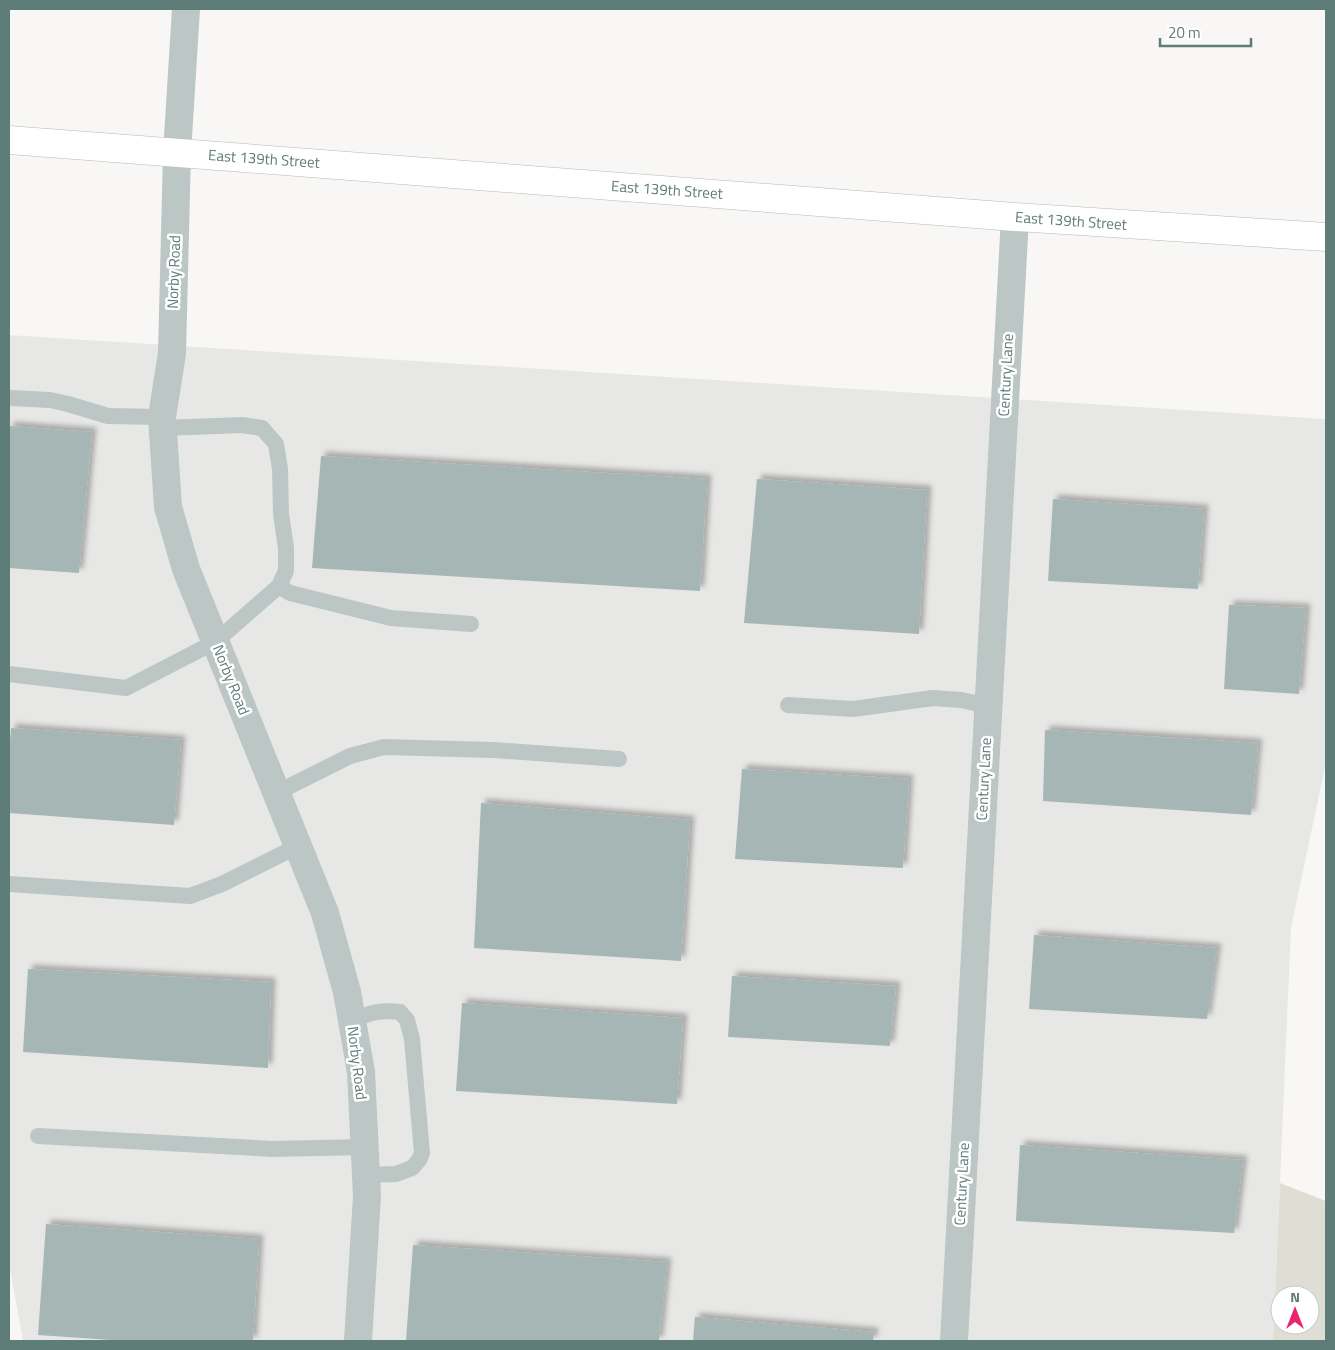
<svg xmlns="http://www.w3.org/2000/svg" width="1335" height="1350" font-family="'Titillium Web',sans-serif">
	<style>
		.built { fill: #e7e8e6 }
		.green { fill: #deded5; fill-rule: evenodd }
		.building { fill: #a6b6b4; filter: url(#shadow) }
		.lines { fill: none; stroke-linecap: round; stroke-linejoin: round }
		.secondary-casing { stroke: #afbbba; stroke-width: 29 }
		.lane { stroke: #bcc6c5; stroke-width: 16 }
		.street { stroke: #bcc6c5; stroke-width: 28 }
		.secondary { stroke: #fff; stroke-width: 28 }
		.labels { text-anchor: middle; stroke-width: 5; stroke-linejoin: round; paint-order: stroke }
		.street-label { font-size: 15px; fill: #5e7c78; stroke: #fff }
	</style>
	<defs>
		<filter id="shadow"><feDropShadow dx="4.5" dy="-4.5" stdDeviation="2.5" flood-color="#0004"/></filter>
	</defs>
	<rect width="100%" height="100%" fill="#f9f7f6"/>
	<!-- built -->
	<polygon class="built" points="9,335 1325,419 1326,762 1291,928 1273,1341 23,1341 9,1263"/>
	<!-- green -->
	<path class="green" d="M 1280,1183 L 1326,1201 L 1326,1341 L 1273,1341 ZM 1280,1295 L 1310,1295 L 1310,1325 L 1280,1325 Z"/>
	<!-- building -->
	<g class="building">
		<polygon points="9,426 92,432 79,573 9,568"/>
		<polygon points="321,456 707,479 700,591 312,568"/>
		<polygon points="757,479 927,490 919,634 744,623"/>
		<polygon points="1053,499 1204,509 1198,589 1048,581"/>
		<polygon points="1229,605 1306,608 1299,694 1224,689"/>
		<polygon points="11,728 181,740 174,825 9,813 9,753"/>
		<polygon points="1045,730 1258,743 1251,815 1043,801"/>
		<polygon points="742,769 909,779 903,868 735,859"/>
		<polygon points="481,803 690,820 681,961 474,948"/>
		<polygon points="1034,935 1217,948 1207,1019 1029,1009"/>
		<polygon points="28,969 271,982 268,1068 23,1052"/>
		<polygon points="732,976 896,986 890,1046 728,1037"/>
		<polygon points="462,1003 683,1018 677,1104 456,1091"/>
		<polygon points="1020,1145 1243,1160 1234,1233 1016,1221"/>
		<polygon points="46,1224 259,1239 253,1341 125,1341 38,1335"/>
		<polygon points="413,1245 667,1262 659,1341 406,1341"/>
		<polygon points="695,1317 874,1332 873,1341 693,1341"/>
	</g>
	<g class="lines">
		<!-- secondary casing -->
		<g class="secondary-casing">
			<polyline id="secondary" points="9,140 1015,217 1326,237"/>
		</g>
		<!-- lane -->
		<g class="lane">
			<polyline points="9,398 50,400 68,404 108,416 162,417"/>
			<polyline points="279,586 290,593 391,618 471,624"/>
			<polyline points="9,674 126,688 215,642 279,586 286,571 286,548 281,514 280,469 276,444 262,428 242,425 163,428"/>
			<polyline points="788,705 853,709 933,698 961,700 988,706"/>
			<polyline points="276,793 350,756 384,747 493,750 619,759"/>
			<polyline points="9,884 190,896 222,884 298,846"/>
			<path d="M 352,1022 C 368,1012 381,1010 400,1012 L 407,1020 L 412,1039 L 422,1153 L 419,1160 L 412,1168 L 396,1174 L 366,1175"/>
			<polyline points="38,1136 272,1149 365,1147"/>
		</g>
		<!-- street -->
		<g class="street">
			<polyline points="186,9 177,153 172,353 162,417 168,507 186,569 325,913 347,992 361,1072 367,1196 358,1341"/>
			<polyline points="954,1341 1015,217"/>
		</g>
		<!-- secondary -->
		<use href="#secondary" class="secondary"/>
	</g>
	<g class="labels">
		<!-- street labels -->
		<g class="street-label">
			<text transform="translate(264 159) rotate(4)" y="5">East 139th Street</text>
			<text transform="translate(667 190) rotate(4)" y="5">East 139th Street</text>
			<text transform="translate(1071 221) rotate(4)" y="5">East 139th Street</text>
			<text transform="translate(174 272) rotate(-88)" y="5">Norby Road</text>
			<text transform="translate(1006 375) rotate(-87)" y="5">Century Lane</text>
			<text transform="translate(231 680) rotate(68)" y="5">Norby Road</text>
			<text transform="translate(984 779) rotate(-87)" y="5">Century Lane</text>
			<text transform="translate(357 1063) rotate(83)" y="5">Norby Road</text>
			<text transform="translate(962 1184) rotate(-87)" y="5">Century Lane</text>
		</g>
	</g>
	<!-- border -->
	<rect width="1335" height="1350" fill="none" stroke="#5e7c78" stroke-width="20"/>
	<!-- north arrow -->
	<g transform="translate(1295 1310)"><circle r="24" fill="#ffffff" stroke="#bfcbc9"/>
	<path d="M0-4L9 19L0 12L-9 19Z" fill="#eb246e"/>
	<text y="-8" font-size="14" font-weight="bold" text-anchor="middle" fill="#5e7c78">N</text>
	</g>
	<!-- scale -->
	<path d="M1160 38v8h91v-8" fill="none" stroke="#5e7c78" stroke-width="2.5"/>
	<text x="1168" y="38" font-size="15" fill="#5e7c78" stroke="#ffffff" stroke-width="4" paint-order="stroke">20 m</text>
</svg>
